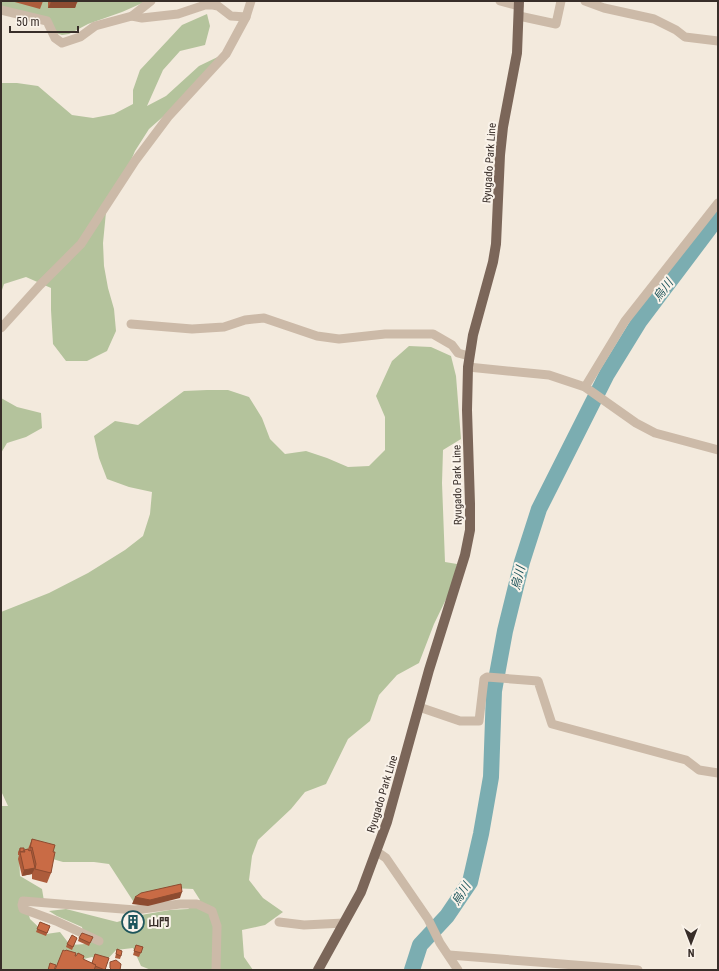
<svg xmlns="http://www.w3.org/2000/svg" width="719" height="971" font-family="'Roboto Condensed','Noto Sans JP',sans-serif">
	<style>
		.green { fill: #b4c39c; fill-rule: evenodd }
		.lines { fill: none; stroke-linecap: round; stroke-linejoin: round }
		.river { stroke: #7badb1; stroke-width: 16 }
		.street { stroke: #ccbaa8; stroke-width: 9 }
		.primary { stroke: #7b6659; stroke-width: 10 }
		.wall { fill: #ad5c3b }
		.shaded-wall { fill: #8d4b30 }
		.building { fill: #c96b45; stroke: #8d4b30 }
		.labels { text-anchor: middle; stroke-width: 4; stroke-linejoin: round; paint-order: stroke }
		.street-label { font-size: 11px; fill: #382e29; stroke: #faf3ea }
		.poi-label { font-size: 11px; font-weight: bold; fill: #382e29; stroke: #faf3ea; text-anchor: start }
		.water-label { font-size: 12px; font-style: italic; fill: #1d555b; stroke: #faf3ea }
	</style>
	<rect width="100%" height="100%" fill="#f3eadd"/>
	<!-- green -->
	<g class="green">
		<polygon points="1,1 147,1 122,12 88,24 69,34 62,35 56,33 49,19 1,7"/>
		<polygon points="207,14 210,26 205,45 180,51 163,70 147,106 166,96 199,66 228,52 191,92 149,129 135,151 126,172 106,212 103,243 104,266 108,288 114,309 116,331 107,351 87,361 66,361 53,344 51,310 51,288 26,277 4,284 1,293 1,83 17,83 38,86 72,115 93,118 114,114 133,104 133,90 140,70 182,25"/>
		<path d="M 409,346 L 431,347 L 451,356 L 456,376 L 461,439 L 443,450 L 442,483 L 445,562 L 457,564 L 451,589 L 434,624 L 419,663 L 397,675 L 379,695 L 370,721 L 348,739 L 326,784 L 305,792 L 291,809 L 258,840 L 252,856 L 249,880 L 263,898 L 283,912 L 265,925 L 242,930 L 244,957 L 253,970 L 151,970 L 141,966 L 133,948 L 116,950 L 105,962 L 92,957 L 63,964 L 58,970 L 1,970 L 1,806 L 8,806 L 1,791 L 1,612 L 49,593 L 88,573 L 125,550 L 143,536 L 150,514 L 152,492 L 129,487 L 107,479 L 99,458 L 94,436 L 115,421 L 138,425 L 184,391 L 207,390 L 228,390 L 249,397 L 262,418 L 270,439 L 285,454 L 306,451 L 327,458 L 348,467 L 369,466 L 385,450 L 385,417 L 376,396 L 392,361 ZM 35,854 L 63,862 L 94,862 L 109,864 L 135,904 L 172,888 L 193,889 L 200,900 L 188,909 L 170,910 L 141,915 L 117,922 L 66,909 L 49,911 L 57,916 L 82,927 L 86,944 L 70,945 L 60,932 L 46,934 L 30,919 L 24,899 L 44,901 L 42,889 L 20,876 L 19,856 Z"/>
		<polygon points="1,398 17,407 41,413 42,428 26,437 7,443 1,453"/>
	</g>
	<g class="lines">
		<!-- river -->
		<polyline class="river" points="412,970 420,945 447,916 470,882 481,834 491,777 494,691 505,631 522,562 539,509 607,374 639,322 718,217"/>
		<!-- street -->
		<g class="street">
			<polyline points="500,1 519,6"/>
			<polyline points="585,1 604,8 654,19 676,30 685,37 718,41"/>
			<polyline points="1,10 47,21 55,38 62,43 80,37 95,26 132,16 142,18 178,14 205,5 213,5 218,6 231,16 246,17"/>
			<polyline points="132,16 151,1"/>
			<polyline points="519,16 556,24 561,1"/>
			<polyline points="131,324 192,329 224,327 245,320 264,318 317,336 339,339 385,334 433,334 452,345 458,353 469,356"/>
			<polyline points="1,328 40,285 81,244 135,161 168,117 226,54 246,17 251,1"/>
			<polyline points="468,367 549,375 585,387 636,423 655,433 718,450"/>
			<polyline points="585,387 625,321 718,203"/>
			<polyline points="419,707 460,721 479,721 484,679 487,677 538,681 552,724 686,760 699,770 718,773"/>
			<polyline points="376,851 386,858 428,919 440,943 458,970"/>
			<polyline points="279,922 304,925 344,923"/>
			<polyline points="99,941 56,921 23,909 22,905 23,901 135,910 180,904 197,904 212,911 217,926 216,970"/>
			<polyline points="449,955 638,970"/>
		</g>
		<!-- primary -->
		<polyline class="primary" points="318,970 361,892 387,822 429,670 465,555 470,530 470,504 467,410 468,367 473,335 493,262 496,244 500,155 503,127 517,53 519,1"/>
	</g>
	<!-- wall -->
	<g class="wall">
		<polygon points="11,1 43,1 40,9"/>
		<polygon points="48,1 77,1 77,2 75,8 48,8"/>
		<polygon points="32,839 53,852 51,873 47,883 32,879 32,874 22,876 18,859 19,855 18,855 18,852 20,848 23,852 24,850 28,849"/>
		<polygon points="40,922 50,926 46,936 36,932"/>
		<polygon points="93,937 89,946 78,941 79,938"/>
		<polygon points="77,938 72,950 66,947 67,944"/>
		<polygon points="136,945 143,947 139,957 133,955"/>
		<polygon points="117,949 121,956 120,959 115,958"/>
		<polygon points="95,954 105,970 55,970 75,956 92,963"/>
	</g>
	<!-- shaded-wall -->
	<g class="shaded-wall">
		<polygon points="51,2 77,2 75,8 48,8"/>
		<polygon points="35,868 32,874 22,876 24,870"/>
		<polygon points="182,892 180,898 148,906 132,904 135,897"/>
		<polygon points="130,921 138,922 137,925 129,924"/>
	</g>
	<!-- building -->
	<g class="building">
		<rect x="51" y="1" width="26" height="1"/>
		<polygon points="32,839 55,845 53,852 55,852 51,873 35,869 36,864 32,847 30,848"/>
		<polygon points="20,848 24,848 24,851 20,852"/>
		<polygon points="28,849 29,851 31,850 35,868 24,870 20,852 25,852 24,850"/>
		<polygon points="181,884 182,892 150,900 135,897 141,893"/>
		<polygon points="131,915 139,916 138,922 130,921"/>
		<polygon points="40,922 50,926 47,933 37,929"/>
		<polygon points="82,933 93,937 90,943 79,938"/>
		<polygon points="72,935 77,938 73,947 67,944"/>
		<polygon points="136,945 143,947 141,953 134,951"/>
		<polygon points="117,949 122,951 121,956 116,954"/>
		<polygon points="63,950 65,951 66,950 76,953 75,956 76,956 78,953 84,956 83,959 96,965 94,970 55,970"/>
		<polygon points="95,954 109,958 105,970 95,966 96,965 92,963"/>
		<polygon points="116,960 121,964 120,970 112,970 110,968 110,962"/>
		<polygon points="50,963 56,965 54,970 48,970"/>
	</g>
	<!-- icons -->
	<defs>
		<g id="building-ring" transform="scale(1.15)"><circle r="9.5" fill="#faf3ea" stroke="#1d555b" stroke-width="1.5"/><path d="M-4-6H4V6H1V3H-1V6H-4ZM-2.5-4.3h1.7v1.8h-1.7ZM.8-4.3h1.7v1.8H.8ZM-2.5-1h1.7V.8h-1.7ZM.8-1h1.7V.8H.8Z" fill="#1d555b"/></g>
	</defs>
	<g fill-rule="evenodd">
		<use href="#building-ring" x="133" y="922"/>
	</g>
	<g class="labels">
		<!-- street labels -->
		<g class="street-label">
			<text transform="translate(489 163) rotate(-86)" y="4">Ryugado Park Line</text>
			<text transform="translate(457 485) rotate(-91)" y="4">Ryugado Park Line</text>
			<text transform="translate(382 794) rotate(-73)" y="4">Ryugado Park Line</text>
		</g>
		<!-- poi labels -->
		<g class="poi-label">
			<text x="148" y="926">山門</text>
		</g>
		<!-- water labels -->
		<g class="water-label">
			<text transform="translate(663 290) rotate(-53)" y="4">烏川</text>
			<text transform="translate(518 578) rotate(-76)" y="4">烏川</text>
			<text transform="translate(461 894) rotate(-58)" y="4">烏川</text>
		</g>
	</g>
	<!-- border -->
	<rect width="719" height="971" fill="none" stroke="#382e29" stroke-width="4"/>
	<!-- north arrow -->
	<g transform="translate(691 943) rotate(180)" stroke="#faf3ea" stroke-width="3" paint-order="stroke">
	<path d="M0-3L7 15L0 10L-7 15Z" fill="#382e29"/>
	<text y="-6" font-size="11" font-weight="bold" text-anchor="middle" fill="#382e29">N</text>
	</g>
	<!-- scale -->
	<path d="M10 26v6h68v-6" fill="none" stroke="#382e29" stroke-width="2"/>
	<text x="16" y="26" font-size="12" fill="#382e29" stroke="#faf3ea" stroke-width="3" paint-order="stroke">50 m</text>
</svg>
